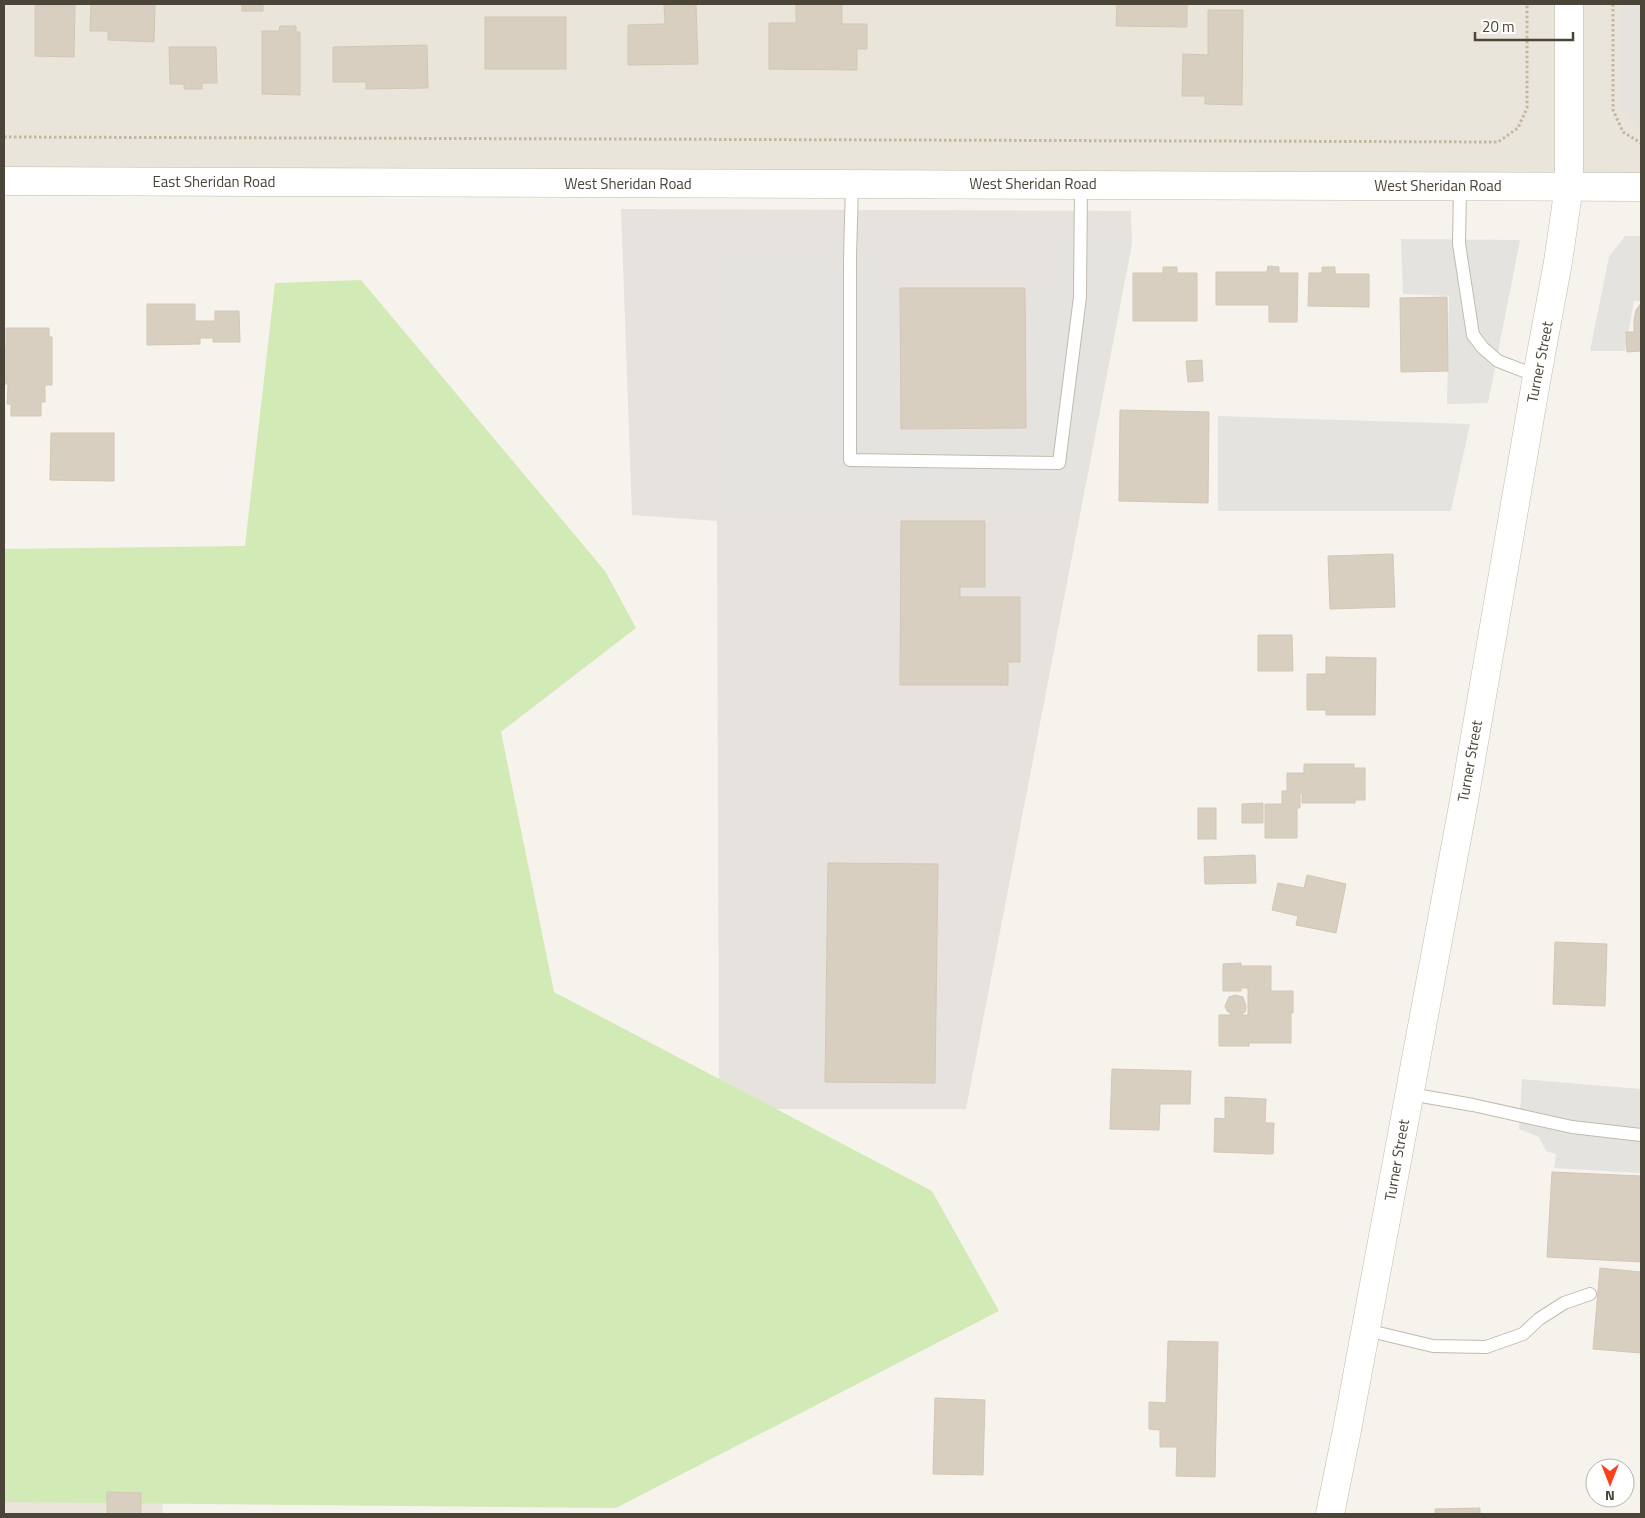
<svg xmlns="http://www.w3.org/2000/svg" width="1645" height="1518" font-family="'Titillium Web',sans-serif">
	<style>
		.residential { fill: #eae5da }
		.industrial { fill: #e6e2dd }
		.green { fill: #d2eab5 }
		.parking { fill: #e5e3e0 }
		.building { fill: #d8cfc1; stroke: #d3c7b4 }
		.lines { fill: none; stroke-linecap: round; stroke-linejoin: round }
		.service-casing { stroke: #c2bbae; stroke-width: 14 }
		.tertiary-casing { stroke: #c2bbae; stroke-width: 29 }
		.path { stroke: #c4b79f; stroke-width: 3; stroke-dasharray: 2.5 2.5; stroke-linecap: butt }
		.service { stroke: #fff; stroke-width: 12 }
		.tertiary { stroke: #fff; stroke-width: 28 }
		.labels { text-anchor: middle; stroke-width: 4.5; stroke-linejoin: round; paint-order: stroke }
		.street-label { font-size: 15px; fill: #4b4439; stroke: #fff }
	</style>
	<rect width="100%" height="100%" fill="#f6f3ec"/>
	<!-- residential -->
	<g class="residential">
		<polygon points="4,4 1641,4 1641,187 4,181"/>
		<polygon points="162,1497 163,1514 4,1514 4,1500"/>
	</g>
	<!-- industrial -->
	<g class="industrial">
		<polygon points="1621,4 1641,4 1641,126 1619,103"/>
		<polygon points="621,209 1131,211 1132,244 966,1109 719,1109 717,521 632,515"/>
	</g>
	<!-- green -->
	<polygon class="green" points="361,280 605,571 636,628 501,732 554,992 932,1191 999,1311 616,1508 4,1502 4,549 245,546 275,283"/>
	<!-- parking -->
	<g class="parking">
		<polygon points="1625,236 1641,236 1641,301 1634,301 1625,351 1590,351 1609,257"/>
		<polygon points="1401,239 1520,240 1488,403 1447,404 1449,296 1403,294"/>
		<polygon points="1062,243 1126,243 1077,509 725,507 720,266 871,267 869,288 895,288 895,432 1029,432 1028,286 1061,285"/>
		<polygon points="1218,416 1470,424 1451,511 1218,511"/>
		<polygon points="1522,1079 1641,1089 1641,1173 1554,1168 1556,1154 1546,1151 1539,1137 1519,1129"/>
	</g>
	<!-- building -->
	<g class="building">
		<polygon points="91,4 155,4 154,42 108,40 108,31 90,31"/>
		<rect x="242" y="4" width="21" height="7"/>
		<polygon points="664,4 696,4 698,64 628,65 628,25 665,24"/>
		<polygon points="796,4 842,4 842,24 867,24 867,49 857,49 857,70 769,69 769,23 796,23"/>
		<polygon points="1117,4 1187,4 1187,27 1116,26"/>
		<polygon points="35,5 75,5 74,57 35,56"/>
		<polygon points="1208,10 1243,10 1242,105 1205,104 1205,96 1182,96 1183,54 1208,55"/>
		<rect x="485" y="17" width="81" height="52"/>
		<polygon points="280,26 296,26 296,32 300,32 300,95 262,94 262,31 279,31"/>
		<polygon points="427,45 428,88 366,89 366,82 333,82 333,47"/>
		<polygon points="169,47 216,47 217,83 202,83 202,89 184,89 184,84 170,84"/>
		<polygon points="1268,266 1279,267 1279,273 1298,273 1297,322 1269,322 1269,305 1216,305 1216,272 1267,272"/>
		<polygon points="1163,267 1177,267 1177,273 1197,273 1197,321 1133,321 1133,273 1163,273"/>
		<polygon points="1322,267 1335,267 1335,274 1369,274 1369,307 1308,306 1309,273 1322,273"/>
		<polygon points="900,288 1025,288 1026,428 901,429"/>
		<polygon points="1447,297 1448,371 1401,372 1400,298"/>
		<polygon points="1641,303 1641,351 1627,352 1626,332 1634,332 1634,320 1636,310"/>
		<polygon points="147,304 195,304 195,321 215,321 215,311 239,311 240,342 213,342 213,338 200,338 200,344 147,345"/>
		<polygon points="6,328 49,328 49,337 52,337 52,385 45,385 45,402 41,402 41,416 11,416 11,404 7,404 8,384 4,384 4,348 6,348"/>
		<polygon points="1202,360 1203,381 1188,382 1186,361"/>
		<polygon points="1120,410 1209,412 1208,503 1119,501"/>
		<polygon points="51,433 114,433 114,481 50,480"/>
		<polygon points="901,521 985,521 985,587 960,587 960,597 1020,597 1020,662 1008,662 1008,685 900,685"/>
		<polygon points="1393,554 1395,607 1330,609 1328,556"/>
		<polygon points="1258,635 1292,635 1293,671 1258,671"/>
		<polygon points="1326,657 1376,658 1375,715 1326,715 1326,710 1307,710 1307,674 1326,674"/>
		<polygon points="1304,764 1354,764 1354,768 1365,768 1365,800 1355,800 1355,803 1302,803 1302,793 1300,793 1300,808 1297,808 1297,838 1265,838 1265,804 1282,804 1282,791 1287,791 1287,773 1304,773"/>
		<polygon points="1263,803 1263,823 1242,823 1242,804"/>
		<rect x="1198" y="808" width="18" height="31"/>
		<polygon points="1255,855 1256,883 1205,884 1204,857"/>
		<polygon points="828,863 938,864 935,1083 825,1082"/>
		<polygon points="1307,875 1346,884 1336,933 1296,925 1298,916 1272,910 1278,883 1304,888"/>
		<polygon points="1555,942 1607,944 1605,1006 1553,1004"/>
		<polygon points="1241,963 1241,966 1271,966 1271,991 1293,991 1293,1013 1291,1013 1291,1043 1249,1043 1249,1046 1219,1046 1219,1015 1232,1015 1227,1011 1225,1006 1229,997 1235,995 1243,997 1246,1006 1245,1012 1241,1015 1248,1015 1248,988 1241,988 1241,991 1223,991 1223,964"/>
		<polygon points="1112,1069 1191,1071 1190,1104 1160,1104 1159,1130 1110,1129"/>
		<polygon points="1225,1097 1266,1099 1265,1123 1274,1123 1273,1154 1214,1152 1215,1118 1225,1119"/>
		<polygon points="1552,1172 1641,1176 1641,1262 1547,1257"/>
		<polygon points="1600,1268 1641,1272 1641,1353 1593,1349"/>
		<polygon points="1168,1341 1218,1342 1215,1477 1176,1476 1177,1447 1160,1447 1160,1430 1149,1429 1149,1402 1166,1403"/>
		<polygon points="935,1398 985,1400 983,1475 933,1474"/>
		<polygon points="107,1492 141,1493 141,1514 107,1514"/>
		<polygon points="1480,1508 1480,1514 1435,1514 1435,1509"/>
	</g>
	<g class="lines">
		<!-- service casing -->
		<g class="service-casing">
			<g id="service">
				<polyline points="852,184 850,258 850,460 1059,463 1080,297 1081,184"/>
				<polyline points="1460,186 1459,244 1473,335 1483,348 1498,361 1537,376"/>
				<polyline points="1410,1094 1473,1105 1572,1127 1641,1135"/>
				<polyline points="1366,1330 1433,1346 1486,1347 1523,1334 1539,1319 1564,1303 1590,1294"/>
			</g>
		</g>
		<!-- tertiary casing -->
		<g class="tertiary-casing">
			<g id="tertiary">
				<polyline points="4,181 1641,187"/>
				<polyline points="1330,1514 1347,1430 1465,795 1537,376 1558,262 1569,186 1569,4"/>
			</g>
		</g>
		<!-- path -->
		<g class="path">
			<polyline points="1613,4 1613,110 1623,132 1641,143"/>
			<polyline points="4,137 1498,142 1518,128 1527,108 1527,4"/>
		</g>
		<!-- service -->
		<use href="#service" class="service"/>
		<!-- tertiary -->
		<use href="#tertiary" class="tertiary"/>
	</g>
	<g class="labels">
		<!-- street labels -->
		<g class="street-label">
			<text x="214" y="187">East Sheridan Road</text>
			<text x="628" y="189">West Sheridan Road</text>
			<text x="1033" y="189">West Sheridan Road</text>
			<text x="1438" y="191">West Sheridan Road</text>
			<text transform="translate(1540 362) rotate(-79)" y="5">Turner Street</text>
			<text transform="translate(1470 761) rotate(-80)" y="5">Turner Street</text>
			<text transform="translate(1397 1160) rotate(-80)" y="5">Turner Street</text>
		</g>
	</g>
	<!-- border -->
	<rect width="1645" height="1518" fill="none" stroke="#4b4439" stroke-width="10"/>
	<!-- north arrow -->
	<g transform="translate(1610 1483) rotate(180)"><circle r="24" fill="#ffffff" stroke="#b7b4b0"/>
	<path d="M0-4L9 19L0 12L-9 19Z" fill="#fc3f1d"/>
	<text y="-8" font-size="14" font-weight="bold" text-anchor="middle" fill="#4b4439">N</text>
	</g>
	<!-- scale -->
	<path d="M1475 32v8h98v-8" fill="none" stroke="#4b4439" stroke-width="2.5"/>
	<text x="1482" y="32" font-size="15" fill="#4b4439" stroke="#ffffff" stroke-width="4" paint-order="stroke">20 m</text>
</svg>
